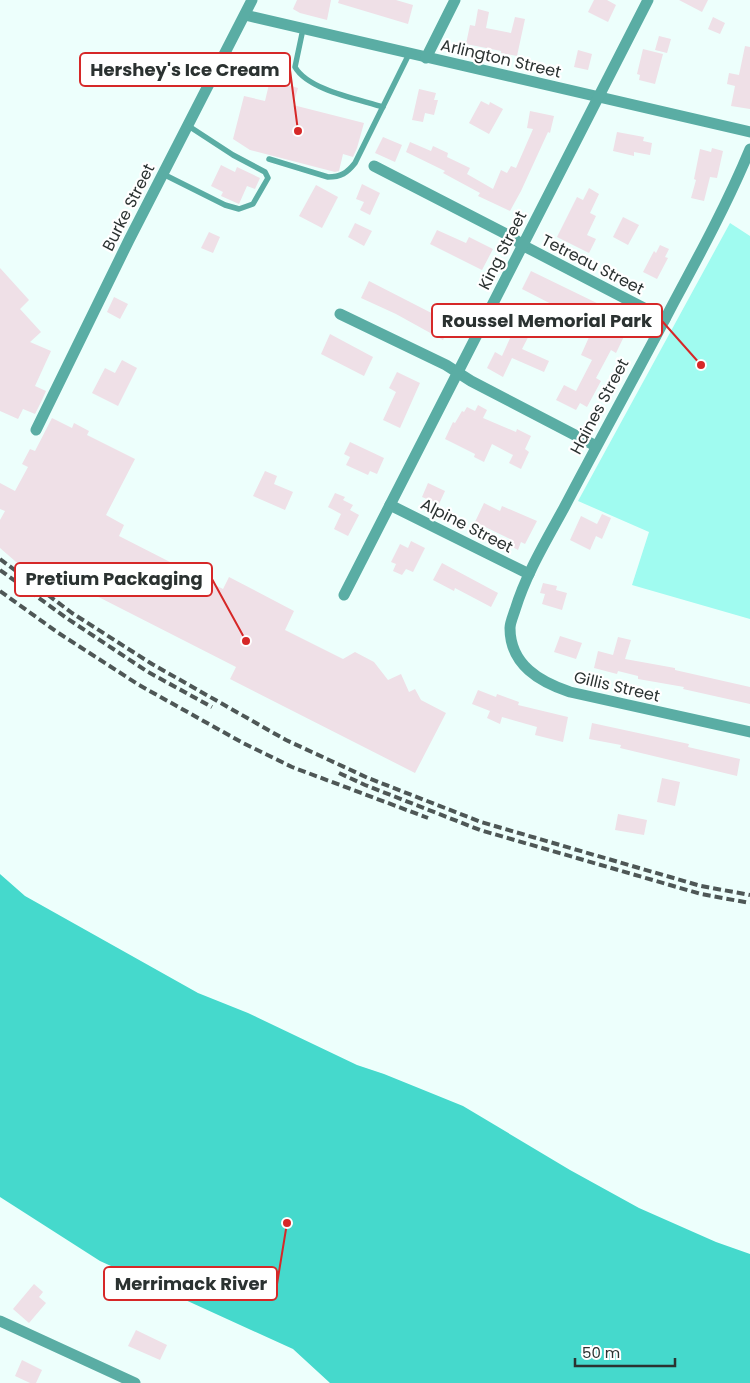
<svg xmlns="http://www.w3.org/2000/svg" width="750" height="1383" font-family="Poppins,sans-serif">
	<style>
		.green { fill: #a0fbf0 }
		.water { fill: #45d9cc }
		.building { fill: #efe0e7 }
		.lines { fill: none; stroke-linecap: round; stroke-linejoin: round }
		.lane { stroke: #5aada4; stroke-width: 5.5 }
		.street { stroke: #5aada4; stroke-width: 11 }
		.rail { stroke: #4e5756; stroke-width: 4; stroke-dasharray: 8 4; stroke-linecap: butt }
		.labels { text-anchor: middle; stroke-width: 4.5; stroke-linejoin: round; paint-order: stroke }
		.street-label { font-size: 16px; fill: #2b3231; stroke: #fff }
		.leader { fill: none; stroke: #d62828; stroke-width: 2 }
		.callout-dot { fill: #d62828; stroke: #fff; stroke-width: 2 }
		.callout { fill: #fff; stroke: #d62828; stroke-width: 2 }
		.callout-label { font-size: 18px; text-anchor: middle; font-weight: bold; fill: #2b3231 }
	</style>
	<rect width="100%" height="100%" fill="#edfffc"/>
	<!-- green -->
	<polygon class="green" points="730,223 750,236 750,619 632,585 649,532 578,501"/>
	<!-- water -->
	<polygon class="water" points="0,874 25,896 198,993 248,1013 357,1065 384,1074 463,1106 570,1170 639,1208 716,1242 750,1254 750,1383 330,1383 293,1349 100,1261 0,1197"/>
	<!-- building -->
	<g class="building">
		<polygon points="297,0 331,0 327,20 300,13 293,9"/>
		<polygon points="339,0 396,0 413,5 408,24 338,3"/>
		<polygon points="594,0 607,0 616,5 608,22 588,12"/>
		<polygon points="679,0 708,0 702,12"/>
		<polygon points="478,9 489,12 486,28 511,33 515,17 525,19 517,56 501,53 501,51 466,44 470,25 475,26"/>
		<polygon points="713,17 725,23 720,34 708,29"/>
		<polygon points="659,36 671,39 667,53 655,50"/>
		<polygon points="745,46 750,47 750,109 731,106 735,86 727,84 729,73 739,75"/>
		<polygon points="643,49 663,54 655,84 639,80 640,75 637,74"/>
		<polygon points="578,50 592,54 588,70 574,67"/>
		<polygon points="270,80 298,88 293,105 364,123 357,148 353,157 343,154 339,171 335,172 250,150 233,139 244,96 265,101"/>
		<polygon points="419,89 436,93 434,100 438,100 434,115 425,113 423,122 412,120"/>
		<polygon points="481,101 489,105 490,102 503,109 489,134 469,123"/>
		<polygon points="530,111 554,116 550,133 548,132 521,191 510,211 478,196 480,193 443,173 445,171 406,152 410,142 431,151 433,146 448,153 447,157 470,168 467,174 493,189 501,170 507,173 511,166 516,168 533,129 527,128"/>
		<polygon points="617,132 644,137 643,141 652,143 650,155 634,152 634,156 613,151"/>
		<polygon points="383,137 402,145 395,162 375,153"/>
		<polygon points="712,148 723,151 717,178 710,177 704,201 691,198 696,180 694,179 700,149 711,152"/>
		<polygon points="221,165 235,172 237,167 260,178 255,189 247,186 239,204 221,196 223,192 211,186"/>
		<polygon points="362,184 380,193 370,215 360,210 364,202 356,199"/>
		<polygon points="316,185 338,197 322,228 299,216"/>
		<polygon points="589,188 599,194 590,213 596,216 587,235 596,239 589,253 557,237 577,197 583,200"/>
		<polygon points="623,217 639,225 628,245 613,237"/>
		<polygon points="355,223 372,231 364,246 348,237"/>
		<polygon points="437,230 466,243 469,237 493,249 482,270 430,244"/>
		<polygon points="209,232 220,237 213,253 201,248"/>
		<polygon points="660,245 669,249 665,257 668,258 657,279 643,272 654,251 656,253"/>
		<polygon points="0,268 29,300 20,309 41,332 30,342 51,351 35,386 46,391 42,400 35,414 23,409 18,419 0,411"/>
		<polygon points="531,271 603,306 601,310 630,324 616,353 611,350 596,378 601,381 587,407 580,403 576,410 556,400 564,385 576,391 592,360 581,355 590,335 575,327 582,313 563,305 561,309 522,289"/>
		<polygon points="369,281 451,323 443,340 396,314 361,298"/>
		<polygon points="114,297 128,304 120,319 107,312"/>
		<polygon points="518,316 535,324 522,349 549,361 544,372 512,358 503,377 487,368 495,352 502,356 511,336 509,335"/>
		<polygon points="330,334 373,357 364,376 321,354"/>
		<polygon points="122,360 137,368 118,406 92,393 105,368 115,373"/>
		<polygon points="397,372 420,383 400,428 383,420 396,392 389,388"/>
		<polygon points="478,405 487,410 483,418 516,432 517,429 531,436 525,449 529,452 521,469 509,463 513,455 492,444 484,462 474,457 475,454 445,439 453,422 455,423 462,411 464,412 467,407 475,411"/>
		<polygon points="52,418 72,428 74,423 89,431 87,435 135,459 106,515 124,525 119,536 223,589 229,577 294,611 285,630 343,659 355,652 374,662 388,680 401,674 409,692 415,689 421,700 446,713 415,773 230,679 236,667 71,583 67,591 23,568 0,548 0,520 5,511 0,509 0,483 15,491 28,467 22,464 30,449 35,451"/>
		<polygon points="350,442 384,458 377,474 370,471 368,475 346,465 350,457 344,454"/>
		<polygon points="265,471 277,476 274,484 293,492 285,510 253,496"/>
		<polygon points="428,483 445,491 439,504 422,497"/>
		<polygon points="335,493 345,497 343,500 353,505 350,510 359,515 348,536 334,529 341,514 328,507"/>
		<polygon points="484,503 500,511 502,506 537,521 525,544 521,542 518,550 507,544 510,539 475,522"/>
		<polygon points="602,514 611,518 602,539 596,536 590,550 570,540 581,516 597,524"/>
		<polygon points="411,541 425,548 413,572 406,569 402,575 393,571 396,564 391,562 400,544 408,548"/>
		<polygon points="442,563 498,593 491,607 455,588 454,591 433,580"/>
		<polygon points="543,583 557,586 556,590 567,593 562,610 542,604 545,594 540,593"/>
		<polygon points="560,636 582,643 576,659 554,652"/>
		<polygon points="618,637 631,640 625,659 675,668 675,670 750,687 750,704 683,689 684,687 638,679 638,676 618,671 617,674 594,668 598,651 613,655"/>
		<polygon points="478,690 496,697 497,694 519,702 518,705 568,717 563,742 535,735 537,727 502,717 500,724 487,718 490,711 472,704"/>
		<polygon points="592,723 689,744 688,747 740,759 737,776 620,748 621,745 589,739"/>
		<polygon points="662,778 680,782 675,806 657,802"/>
		<polygon points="618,814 647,820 644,835 615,830"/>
		<polygon points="34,1284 43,1292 39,1297 46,1303 29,1323 13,1309"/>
		<polygon points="136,1330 167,1345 160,1360 128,1346"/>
		<polygon points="22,1360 42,1370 36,1383 30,1383 15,1376"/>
	</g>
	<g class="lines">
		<!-- lane -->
		<g class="lane">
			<path d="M 303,29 L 295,67 C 308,90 358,99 383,107"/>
			<path d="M 269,159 L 328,177 C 341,177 347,173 355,163 L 409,54"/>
			<polyline points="163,174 225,205 239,209 253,204 268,178 265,172 233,155 187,125"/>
		</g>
		<!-- street -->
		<g class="street">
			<polyline points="245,15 750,132"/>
			<polyline points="426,58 455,0"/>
			<path d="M 750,149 C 728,202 701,252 674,302 C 638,371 600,439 564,508 C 546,541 526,574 515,610 C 513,616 510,623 510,628 C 510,665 540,682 570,692 L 750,732"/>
			<polyline points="374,166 512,237 522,245 665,319"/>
			<polyline points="340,314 446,365 471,381 596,446"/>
			<polyline points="36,430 129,240 252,0"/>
			<polyline points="390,505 529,574"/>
			<polyline points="344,595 648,0"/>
			<polyline points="0,1321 135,1383"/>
		</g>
		<!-- rail -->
		<g class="rail">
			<polyline points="0,559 72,613 152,664 286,740 368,778 481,822 701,886 750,895"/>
			<polyline points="0,570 68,619 148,672 212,707"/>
			<polyline points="0,591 57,632 139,685 243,743 292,767 428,818"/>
			<polyline points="339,773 365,785 480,830 701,894 750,903"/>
		</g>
	</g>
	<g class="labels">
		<!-- street labels -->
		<g class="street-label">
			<text transform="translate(501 58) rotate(13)" y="6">Arlington Street</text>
			<text transform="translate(128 207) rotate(-63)" y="6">Burke Street</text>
			<text transform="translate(502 250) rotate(-63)" y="6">King Street</text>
			<text transform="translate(593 264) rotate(27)" y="6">Tetreau Street</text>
			<text transform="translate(599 406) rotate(-62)" y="6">Haines Street</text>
			<text transform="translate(467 525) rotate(27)" y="6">Alpine Street</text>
			<text transform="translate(617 686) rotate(13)" y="6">Gillis Street</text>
		</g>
	</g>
	<!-- callouts -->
	<path class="leader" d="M298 131L290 70M701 365L662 321M246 641L212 579M287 1223L277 1284"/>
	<g class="callout-dot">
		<circle cx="298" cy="131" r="5"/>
		<circle cx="701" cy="365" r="5"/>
		<circle cx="246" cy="641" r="5"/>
		<circle cx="287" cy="1223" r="5"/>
	</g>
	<g class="callout">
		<rect x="80" y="53" width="210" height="33" rx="5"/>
		<rect x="432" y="304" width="230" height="33" rx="5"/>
		<rect x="15" y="563" width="197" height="33" rx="5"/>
		<rect x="104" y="1267" width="173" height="33" rx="5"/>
	</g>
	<g class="callout-label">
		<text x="185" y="76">Hershey's Ice Cream</text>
		<text x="547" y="327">Roussel Memorial Park</text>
		<text x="114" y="585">Pretium Packaging</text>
		<text x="191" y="1290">Merrimack River</text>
	</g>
	<!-- scale -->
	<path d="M575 1358v8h100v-8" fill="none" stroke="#2b3231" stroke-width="2.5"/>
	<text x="582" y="1358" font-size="15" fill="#2b3231" stroke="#ffffff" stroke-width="4" paint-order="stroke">50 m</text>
</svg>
